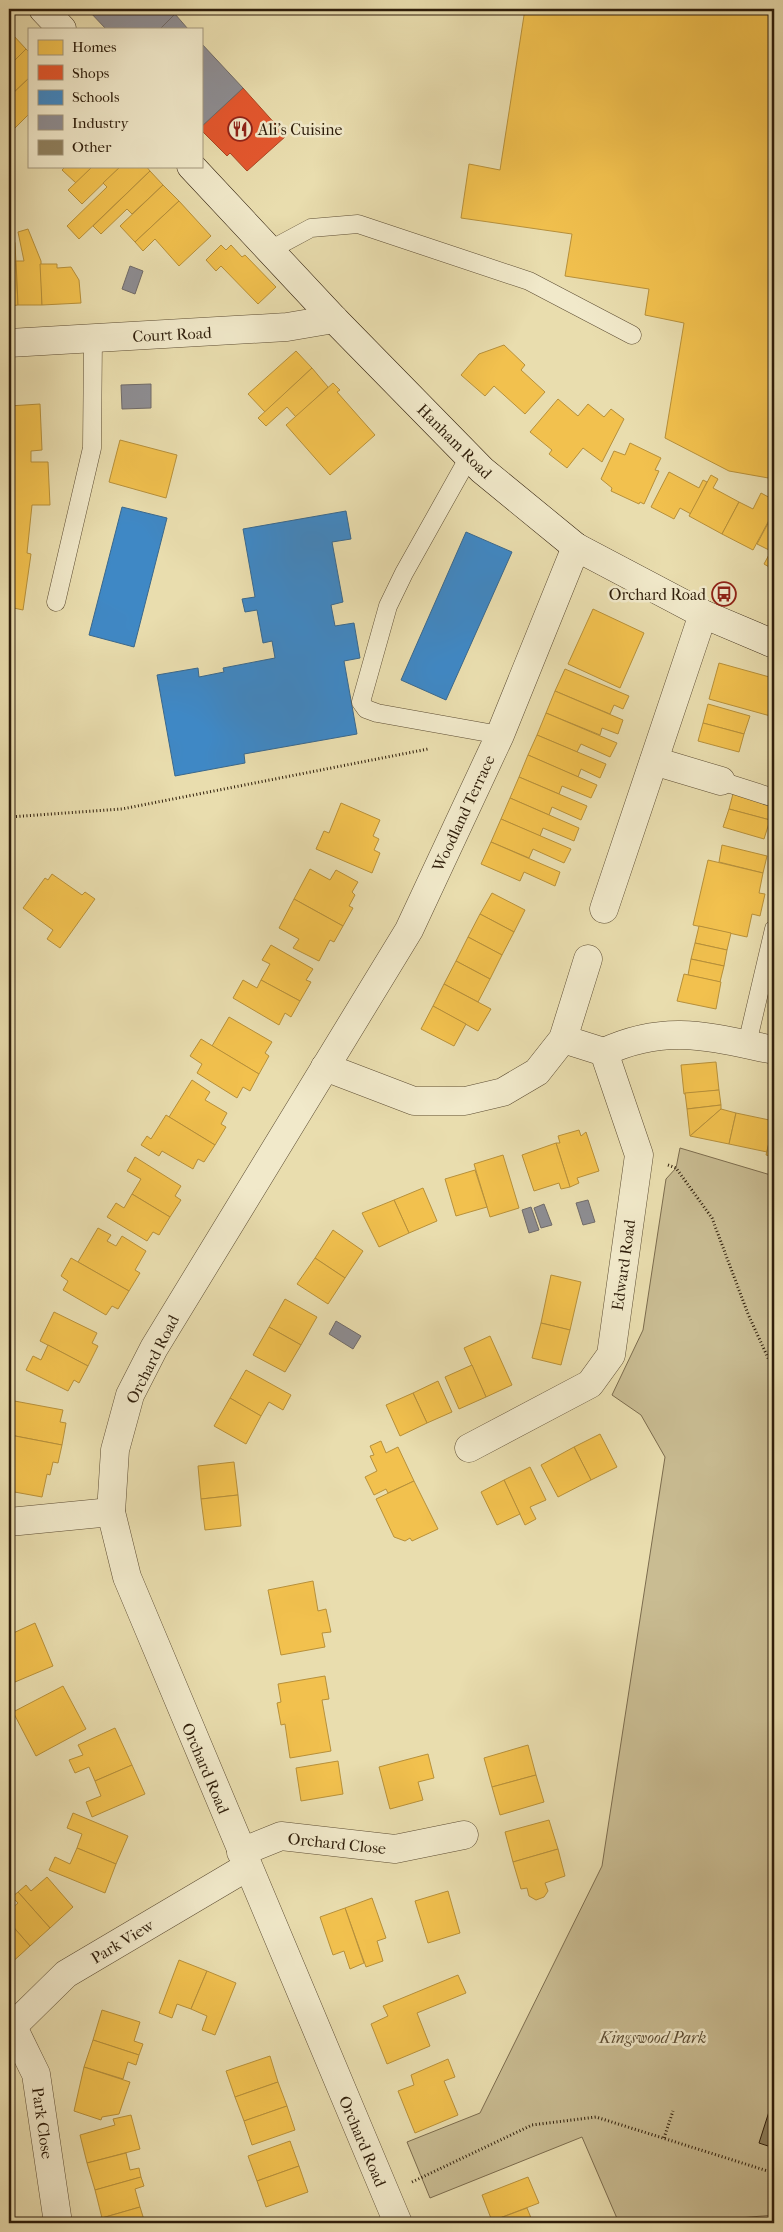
<svg xmlns="http://www.w3.org/2000/svg" width="783" height="2232" font-family="'IM FELL French Canon',serif">
	<style>
		.green { fill: #c9bc92; stroke: #7c6c4e }
		.homes { fill: #f2c14e; stroke: #b7903a }
		.shops { fill: #e4572e; stroke: #ad4623 }
		.schools { fill: #3f88c5; stroke: #3a688d }
		.industry { fill: #8d8d92; stroke: #706b69 }
		.building { fill: #8f815f; stroke: #2e1d0a }
		.lines { fill: none; stroke-linecap: round; stroke-linejoin: round }
		.service-casing { stroke: #5d4d33; stroke-width: 19 }
		.minor-casing { stroke: #5d4d33; stroke-width: 29 }
		.secondary-casing { stroke: #2e1d0a; stroke-width: 29 }
		.path { stroke: #2e1d0a; stroke-width: 3; stroke-dasharray: 1 2.5; stroke-linecap: butt }
		.service { stroke: #f1e9ca; stroke-width: 18 }
		.minor { stroke: #f1e9ca; stroke-width: 28 }
		.secondary { stroke: #f1e9ca; stroke-width: 28 }
		.labels { text-anchor: middle; stroke-width: 5; stroke-linejoin: round; paint-order: stroke }
		.poi-label { font-size: 16px; fill: #2e1d0a; stroke: #f1e9ca; text-anchor: start }
		.street-label { font-size: 16px; fill: #2e1d0a; stroke: #f1e9ca }
		.park-label { font-size: 16px; font-style: italic; fill: #5c4d33; stroke: #f1e9ca }
	</style>
	<rect width="100%" height="100%" fill="#e9ddae"/>
	<filter id="stains"><feTurbulence type="fractalNoise" baseFrequency=".004" numOctaves="4"/><feColorMatrix values="0 0 0 0 .2 0 0 0 0 .09 0 0 0 0 .02 0 0 0 .5 -.17"/></filter>
	<radialGradient id="worn" r=".72"><stop offset=".6" stop-color="#630" stop-opacity="0"/><stop offset="1" stop-color="#630" stop-opacity=".3"/></radialGradient>
	<!-- green -->
	<polygon class="green" points="680,1148 774,1176 774,2215 681,2223 619,2223 582,2137 430,2198 407,2142 480,2113 602,1866 665,1457 641,1415 612,1395 643,1330 666,1179 676,1168"/>
	<!-- homes -->
	<g class="homes">
		<polygon points="525,9 774,9 774,479 729,471 665,438 684,323 645,315 649,289 565,276 572,234 461,218 469,164 500,170"/>
		<polygon points="13,35 26,49 9,66 9,40"/>
		<polygon points="26,49 29,52 29,78 9,97 9,66"/>
		<polygon points="29,78 29,114 9,134 9,110 14,105 9,97"/>
		<polygon points="66,166 93,166 76,183 62,170"/>
		<polygon points="93,166 121,166 82,204 68,190"/>
		<polygon points="121,166 146,166 150,171 79,239 67,226 107,187 103,183"/>
		<polygon points="150,171 163,185 132,214 127,209 101,234 93,226"/>
		<polygon points="163,185 179,201 135,242 120,226"/>
		<polygon points="179,201 211,236 179,266 155,239 143,251 135,242"/>
		<polygon points="9,226 15,243 18,305 9,306"/>
		<polygon points="28,229 41,261 42,305 18,305 16,261 24,261 18,232"/>
		<polygon points="221,245 226,250 231,245 242,257 245,255 276,287 258,304 221,266 216,271 206,260"/>
		<polygon points="40,264 57,264 57,268 71,267 79,280 81,303 42,305"/>
		<polygon points="504,345 525,365 521,370 545,392 525,414 494,386 485,396 461,375 479,354"/>
		<polygon points="296,351 312,368 265,412 248,394"/>
		<polygon points="312,368 328,387 296,417 287,407 266,426 258,418"/>
		<polygon points="333,383 340,390 337,392 375,435 330,475 286,425"/>
		<polygon points="558,399 578,416 588,404 604,417 611,409 624,419 602,462 583,448 567,468 549,454 552,450 530,432"/>
		<polygon points="40,404 42,450 31,451 31,462 48,462 50,505 32,505 27,553 31,554 23,610 9,607 9,406"/>
		<polygon points="120,440 177,455 166,498 109,482"/>
		<polygon points="630,443 661,458 655,470 659,471 644,504 640,502 639,504 611,491 612,488 601,479 614,451 625,455"/>
		<polygon points="669,472 699,488 703,480 707,482 691,514 680,508 674,519 651,507"/>
		<polygon points="711,475 718,479 713,488 739,502 722,534 689,516"/>
		<polygon points="761,493 774,500 774,511 753,550 722,534 739,502 753,509"/>
		<polygon points="773,514 774,515 774,570 764,564 771,551 757,544"/>
		<polygon points="593,609 644,633 620,688 568,664"/>
		<polygon points="719,663 773,678 774,717 709,699"/>
		<polygon points="565,669 629,696 623,709 614,705 610,714 555,691"/>
		<polygon points="555,691 623,720 618,734 602,728 600,735 546,713"/>
		<polygon points="708,704 750,716 744,734 703,723"/>
		<polygon points="546,713 617,743 610,757 581,744 577,752 537,735"/>
		<polygon points="703,723 744,734 739,752 698,741"/>
		<polygon points="537,735 606,764 600,778 581,769 578,777 528,755"/>
		<polygon points="528,755 597,785 591,798 562,786 559,794 519,777"/>
		<polygon points="519,777 587,806 581,820 552,807 549,815 510,798"/>
		<polygon points="734,790 774,805 770,820 729,809"/>
		<polygon points="510,798 579,828 574,841 543,828 540,836 501,819"/>
		<polygon points="341,803 380,820 373,836 379,839 374,850 380,853 372,873 316,849 324,831 329,833"/>
		<polygon points="729,809 770,820 764,839 723,827"/>
		<polygon points="501,819 571,849 564,863 533,849 529,858 491,842"/>
		<polygon points="491,842 560,872 555,886 524,872 520,881 481,864"/>
		<polygon points="722,845 767,856 763,873 719,862"/>
		<polygon points="708,860 763,873 759,893 765,894 760,916 752,914 747,937 693,925"/>
		<polygon points="310,869 330,880 336,870 358,882 352,892 355,895 349,906 353,908 343,926 294,899"/>
		<polygon points="52,874 82,895 85,892 95,899 60,948 47,939 53,930 23,908 45,878 48,880"/>
		<polygon points="492,893 525,910 514,932 480,914"/>
		<polygon points="294,899 343,926 334,942 330,940 319,961 293,948 299,939 279,928"/>
		<polygon points="480,914 514,932 502,955 468,937"/>
		<polygon points="699,926 731,933 727,950 695,943"/>
		<polygon points="468,937 502,955 490,979 456,961"/>
		<polygon points="695,943 727,950 724,966 691,959"/>
		<polygon points="271,945 313,969 306,980 311,982 300,1001 261,980 270,964 262,960"/>
		<polygon points="691,959 724,966 720,982 688,975"/>
		<polygon points="456,961 490,979 478,1002 444,984"/>
		<polygon points="684,974 721,982 716,1009 677,1001"/>
		<polygon points="243,980 257,988 261,980 300,1001 291,1017 285,1013 279,1025 233,998"/>
		<polygon points="444,984 491,1009 478,1031 433,1006"/>
		<polygon points="433,1006 466,1024 454,1046 421,1029"/>
		<polygon points="229,1017 272,1042 265,1053 269,1056 259,1074 212,1046"/>
		<polygon points="201,1039 259,1074 250,1091 243,1087 237,1098 197,1073 202,1064 190,1056"/>
		<polygon points="716,1062 719,1090 684,1094 681,1065"/>
		<polygon points="192,1080 210,1092 205,1100 227,1113 221,1124 226,1127 215,1145 169,1117"/>
		<polygon points="719,1090 721,1105 687,1109 685,1093"/>
		<polygon points="721,1105 721,1109 690,1136 687,1109"/>
		<polygon points="721,1109 736,1113 729,1144 690,1136"/>
		<polygon points="736,1113 774,1121 767,1152 729,1144"/>
		<polygon points="166,1115 215,1145 204,1162 198,1159 193,1169 162,1151 159,1156 141,1145 147,1136 151,1139"/>
		<polygon points="774,1121 774,1157 766,1155"/>
		<polygon points="579,1130 581,1136 586,1132 599,1171 577,1178 579,1183 570,1187 556,1143 560,1143 558,1136"/>
		<polygon points="556,1143 570,1187 561,1189 559,1183 534,1191 522,1155"/>
		<polygon points="503,1155 519,1208 490,1217 474,1164"/>
		<polygon points="135,1157 181,1186 175,1196 181,1200 170,1217 132,1194 141,1179 127,1171"/>
		<polygon points="475,1170 487,1207 456,1216 445,1179"/>
		<polygon points="423,1188 437,1221 409,1233 394,1200"/>
		<polygon points="132,1194 170,1217 159,1235 153,1232 147,1241 107,1217 116,1203 124,1208"/>
		<polygon points="394,1200 409,1233 379,1247 362,1213"/>
		<polygon points="98,1228 111,1235 107,1241 116,1246 122,1236 146,1251 135,1270 140,1273 129,1291 78,1262"/>
		<polygon points="333,1230 363,1251 345,1278 315,1258"/>
		<polygon points="71,1258 129,1291 118,1309 112,1306 106,1315 63,1290 68,1281 61,1276"/>
		<polygon points="315,1258 345,1278 328,1304 297,1284"/>
		<polygon points="551,1275 581,1282 570,1330 541,1323"/>
		<polygon points="285,1299 317,1317 301,1345 269,1327"/>
		<polygon points="54,1312 97,1333 92,1343 98,1346 88,1366 40,1341"/>
		<polygon points="541,1323 570,1330 561,1365 532,1358"/>
		<polygon points="269,1327 301,1345 285,1372 253,1355"/>
		<polygon points="490,1336 512,1385 486,1397 464,1348"/>
		<polygon points="48,1345 88,1366 79,1383 74,1380 68,1391 26,1370 33,1356 41,1360"/>
		<polygon points="472,1365 486,1397 459,1409 445,1377"/>
		<polygon points="246,1370 291,1395 283,1410 269,1402 261,1416 230,1398"/>
		<polygon points="438,1381 452,1412 427,1423 413,1393"/>
		<polygon points="413,1393 427,1423 400,1436 386,1405"/>
		<polygon points="230,1398 261,1416 246,1444 214,1426"/>
		<polygon points="9,1400 63,1410 60,1422 66,1423 62,1445 10,1435 12,1421 9,1421"/>
		<polygon points="600,1434 617,1467 591,1480 574,1447"/>
		<polygon points="10,1435 62,1445 58,1463 53,1462 50,1475 47,1474 42,1497 9,1491"/>
		<polygon points="381,1441 386,1453 398,1447 414,1481 388,1493 386,1489 374,1495 365,1477 377,1471 370,1456 374,1455 370,1446"/>
		<polygon points="574,1447 591,1480 558,1497 541,1465"/>
		<polygon points="234,1462 238,1495 201,1499 198,1466"/>
		<polygon points="530,1467 546,1500 530,1507 536,1519 525,1525 504,1480"/>
		<polygon points="504,1480 520,1514 497,1525 481,1492"/>
		<polygon points="414,1481 438,1529 412,1541 410,1538 405,1541 394,1537 376,1499"/>
		<polygon points="238,1495 241,1526 205,1530 201,1499"/>
		<polygon points="313,1581 318,1611 326,1609 331,1632 322,1633 325,1647 281,1655 268,1590"/>
		<polygon points="35,1623 53,1666 15,1682 9,1667 9,1635"/>
		<polygon points="325,1676 329,1699 322,1700 331,1751 290,1758 285,1724 281,1725 277,1703 281,1702 278,1684"/>
		<polygon points="63,1686 86,1729 36,1756 13,1712"/>
		<polygon points="115,1728 132,1765 95,1781 89,1767 75,1773 69,1760 83,1755 78,1745"/>
		<polygon points="528,1745 536,1775 492,1787 484,1758"/>
		<polygon points="428,1754 434,1778 418,1782 423,1800 390,1809 379,1767"/>
		<polygon points="338,1761 343,1794 301,1801 296,1768"/>
		<polygon points="132,1765 145,1794 92,1817 86,1802 101,1796 95,1781"/>
		<polygon points="536,1775 544,1802 500,1815 492,1787"/>
		<polygon points="73,1813 128,1836 116,1864 77,1848 82,1834 67,1828"/>
		<polygon points="549,1820 558,1849 513,1862 505,1832"/>
		<polygon points="77,1848 116,1864 105,1893 49,1870 55,1857 70,1864"/>
		<polygon points="558,1849 565,1876 545,1883 548,1891 544,1897 536,1900 529,1896 527,1888 521,1889 513,1862"/>
		<polygon points="47,1877 73,1907 50,1928 18,1892 26,1885 31,1891"/>
		<polygon points="448,1891 460,1933 428,1943 415,1901"/>
		<polygon points="18,1892 50,1928 30,1946 9,1922 9,1911 18,1903 12,1897"/>
		<polygon points="372,1898 386,1938 377,1941 383,1961 366,1967 345,1908"/>
		<polygon points="345,1908 364,1963 350,1969 344,1951 333,1955 320,1917"/>
		<polygon points="9,1922 30,1946 9,1965"/>
		<polygon points="179,1960 207,1971 191,2009 177,2004 172,2018 159,2013"/>
		<polygon points="207,1971 236,1983 215,2035 202,2030 207,2016 191,2009"/>
		<polygon points="458,1975 466,1993 417,2013 430,2046 387,2064 371,2024 388,2016 383,2006"/>
		<polygon points="102,2010 140,2022 134,2041 143,2044 139,2055 93,2040"/>
		<polygon points="93,2040 139,2055 136,2065 128,2062 123,2079 84,2067"/>
		<polygon points="270,2056 278,2082 235,2097 226,2071"/>
		<polygon points="448,2059 455,2077 444,2081 458,2115 415,2133 398,2091 414,2085 411,2075"/>
		<polygon points="84,2067 130,2082 119,2114 102,2117 101,2120 74,2111"/>
		<polygon points="278,2082 287,2106 244,2121 235,2097"/>
		<polygon points="287,2106 295,2130 252,2145 244,2121"/>
		<polygon points="131,2115 140,2149 87,2163 80,2135 115,2125 113,2119"/>
		<polygon points="290,2141 299,2166 257,2181 248,2156"/>
		<polygon points="126,2153 130,2170 139,2168 141,2177 95,2190 87,2163"/>
		<polygon points="299,2166 308,2192 266,2207 257,2181"/>
		<polygon points="141,2177 144,2186 135,2189 140,2207 102,2218 95,2190"/>
		<polygon points="528,2177 539,2203 492,2221 482,2195"/>
		<polygon points="9,2190 14,2219 9,2220"/>
		<polygon points="140,2207 145,2223 104,2223 102,2218"/>
		<polygon points="527,2208 533,2223 493,2223 492,2221"/>
	</g>
	<!-- shops -->
	<polygon class="shops" points="243,88 286,136 247,171 230,153 227,156 201,130 201,127"/>
	<!-- schools -->
	<g class="schools">
		<polygon points="122,507 167,518 134,647 89,635"/>
		<polygon points="346,511 351,539 332,542 343,602 331,605 335,626 354,623 360,658 344,661 357,734 244,754 245,763 175,776 157,675 198,668 199,677 224,672 223,668 275,658 272,641 263,643 257,610 245,612 242,599 255,597 243,529"/>
		<polygon points="466,532 512,552 446,700 401,680"/>
	</g>
	<!-- industry -->
	<g class="industry">
		<polygon points="92,9 170,9 175,14 160,29 106,29 89,11"/>
		<polygon points="175,14 188,29 160,29"/>
		<polygon points="201,43 243,88 201,127"/>
		<polygon points="130,266 143,271 135,294 122,289"/>
		<polygon points="151,384 151,408 122,409 121,385"/>
		<polygon points="588,1200 595,1222 583,1225 576,1203"/>
		<polygon points="544,1204 552,1225 541,1228 534,1208"/>
		<polygon points="531,1207 539,1230 529,1233 522,1210"/>
		<polygon points="336,1321 361,1336 353,1349 329,1334"/>
	</g>
	<!-- building -->
	<polygon class="building" points="774,2096 774,2148 759,2143"/>
	<g class="lines">
		<!-- service casing -->
		<g class="service-casing">
			<g id="service">
				<polyline points="270,250 311,228 358,224 529,281 632,335"/>
				<polyline points="469,457 404,573 388,606 361,702 366,709 377,713 500,735"/>
				<polyline points="56,602 92,448 93,339"/>
				<polyline points="721,781 774,798"/>
				<polyline points="747,1044 774,929"/>
			</g>
		</g>
		<!-- minor casing -->
		<g class="minor-casing">
			<g id="minor">
				<polyline points="9,343 287,327 334,319"/>
				<polyline points="654,761 721,781"/>
				<polyline points="604,909 703,614"/>
				<path d="M 604,1052 C 667,1023 710,1037 774,1050"/>
				<polyline points="325,1067 414,1101 465,1101 503,1092 537,1072 563,1039 588,959"/>
				<polyline points="469,1448 590,1384 611,1355 639,1155 604,1052 563,1039"/>
				<polyline points="9,1522 111,1512"/>
				<polyline points="241,1852 281,1836 395,1849 464,1835"/>
				<polyline points="13,2027 36,2074 58,2223"/>
				<polyline points="9,2030 66,1974 247,1867"/>
				<polyline points="398,2223 127,1577 111,1512 115,1450 130,1395 154,1348 409,930 500,735 576,547"/>
			</g>
		</g>
		<!-- secondary casing -->
		<g class="secondary-casing">
			<g id="secondary">
				<polyline points="43,9 62,29"/>
				<polyline points="191,166 334,319 482,470 576,547 703,614 774,644"/>
			</g>
		</g>
		<!-- path -->
		<g class="path">
			<polyline points="9,817 122,809 428,749"/>
			<polyline points="668,1165 676,1168 712,1218 748,1314 774,1371"/>
			<polyline points="664,2138 673,2111"/>
			<polyline points="412,2182 532,2125 596,2117 774,2173"/>
		</g>
		<!-- service -->
		<use href="#service" class="service"/>
		<!-- minor -->
		<use href="#minor" class="minor"/>
		<!-- secondary -->
		<use href="#secondary" class="secondary"/>
	</g>
	<!-- icons -->
	<defs>
		<g id="restaurant-ring" transform="scale(1.25)"><circle r="9.5" fill="#f1e9ca" stroke="#8f2418" stroke-width="1.5"/><path d="M-5-6h1v4h1v-4h1v4h1v-4h1v5L-1.5 .5V6h-2V.5L-5-1ZM5-6V6H3V1.5H1.5Q1.5-4 5-6Z" fill="#8f2418"/></g>
		<g id="bus-ring" transform="scale(1.25)"><circle r="9.5" fill="#f1e9ca" stroke="#8f2418" stroke-width="1.5"/><path d="M-5-6H5V4H4V6H2V4H-2V6H-4V4H-5ZM-3.5-4V0h7V-4ZM-3.5 1.2v1.5H-2V1.2ZM2 1.2v1.5H3.5V1.2Z" fill="#8f2418"/></g>
	</defs>
	<g fill-rule="evenodd">
		<use href="#restaurant-ring" x="240" y="129"/>
		<use href="#bus-ring" x="724" y="594"/>
	</g>
	<g class="labels">
		<!-- poi labels -->
		<g class="poi-label">
			<text x="258" y="135">Ali's Cuisine</text>
			<text x="706" y="600" text-anchor="end">Orchard Road</text>
		</g>
		<!-- street labels -->
		<g class="street-label">
			<text transform="translate(172 334) rotate(-3)" y="6">Court Road</text>
			<text transform="translate(455 441) rotate(45)" y="6">Hanham Road</text>
			<text transform="translate(463 813) rotate(-65)" y="6">Woodland Terrace</text>
			<text transform="translate(623 1265) rotate(-82)" y="6">Edward Road</text>
			<text transform="translate(152 1359) rotate(-63)" y="6">Orchard Road</text>
			<text transform="translate(206 1768) rotate(67)" y="6">Orchard Road</text>
			<text transform="translate(337 1843) rotate(6)" y="6">Orchard Close</text>
			<text transform="translate(122 1941) rotate(-31)" y="6">Park View</text>
			<text transform="translate(43 2123) rotate(82)" y="6">Park Close</text>
			<text transform="translate(363 2141) rotate(67)" y="6">Orchard Road</text>
		</g>
		<!-- park labels -->
		<g class="park-label">
			<text x="653" y="2043">Kingswood Park</text>
		</g>
	</g>
	<!-- margin -->
	<rect width="783" height="2232" fill="none" stroke="#e9ddae" stroke-width="30"/>
	<rect x="10" y="10" width="763" height="2212" fill="none" stroke="#2e1d0a" stroke-width="2.5"/>
	<rect x="15" y="15" width="753" height="2202" fill="none" stroke="#2e1d0a"/>
	<!-- legend -->
	<rect x="28" y="28" width="175" height="140" fill="#f1e9ca" stroke="#a3977d"/>
	<rect x="38" y="40" width="25" height="15" fill="#f2c14e" stroke="#a3977d"/>
	<text x="72" y="52" font-size="15" fill="#2e1d0a">Homes</text>
	<rect x="38" y="65" width="25" height="15" fill="#e4572e" stroke="#a3977d"/>
	<text x="72" y="78" font-size="15" fill="#2e1d0a">Shops</text>
	<rect x="38" y="90" width="25" height="15" fill="#3f88c5" stroke="#a3977d"/>
	<text x="72" y="102" font-size="15" fill="#2e1d0a">Schools</text>
	<rect x="38" y="115" width="25" height="15" fill="#8d8d92" stroke="#a3977d"/>
	<text x="72" y="128" font-size="15" fill="#2e1d0a">Industry</text>
	<rect x="38" y="140" width="25" height="15" fill="#8f815f" stroke="#a3977d"/>
	<text x="72" y="152" font-size="15" fill="#2e1d0a">Other</text>
	<rect width="100%" height="100%" filter="url(#stains)"/>
	<rect width="100%" height="100%" fill="url(#worn)"/>
</svg>
